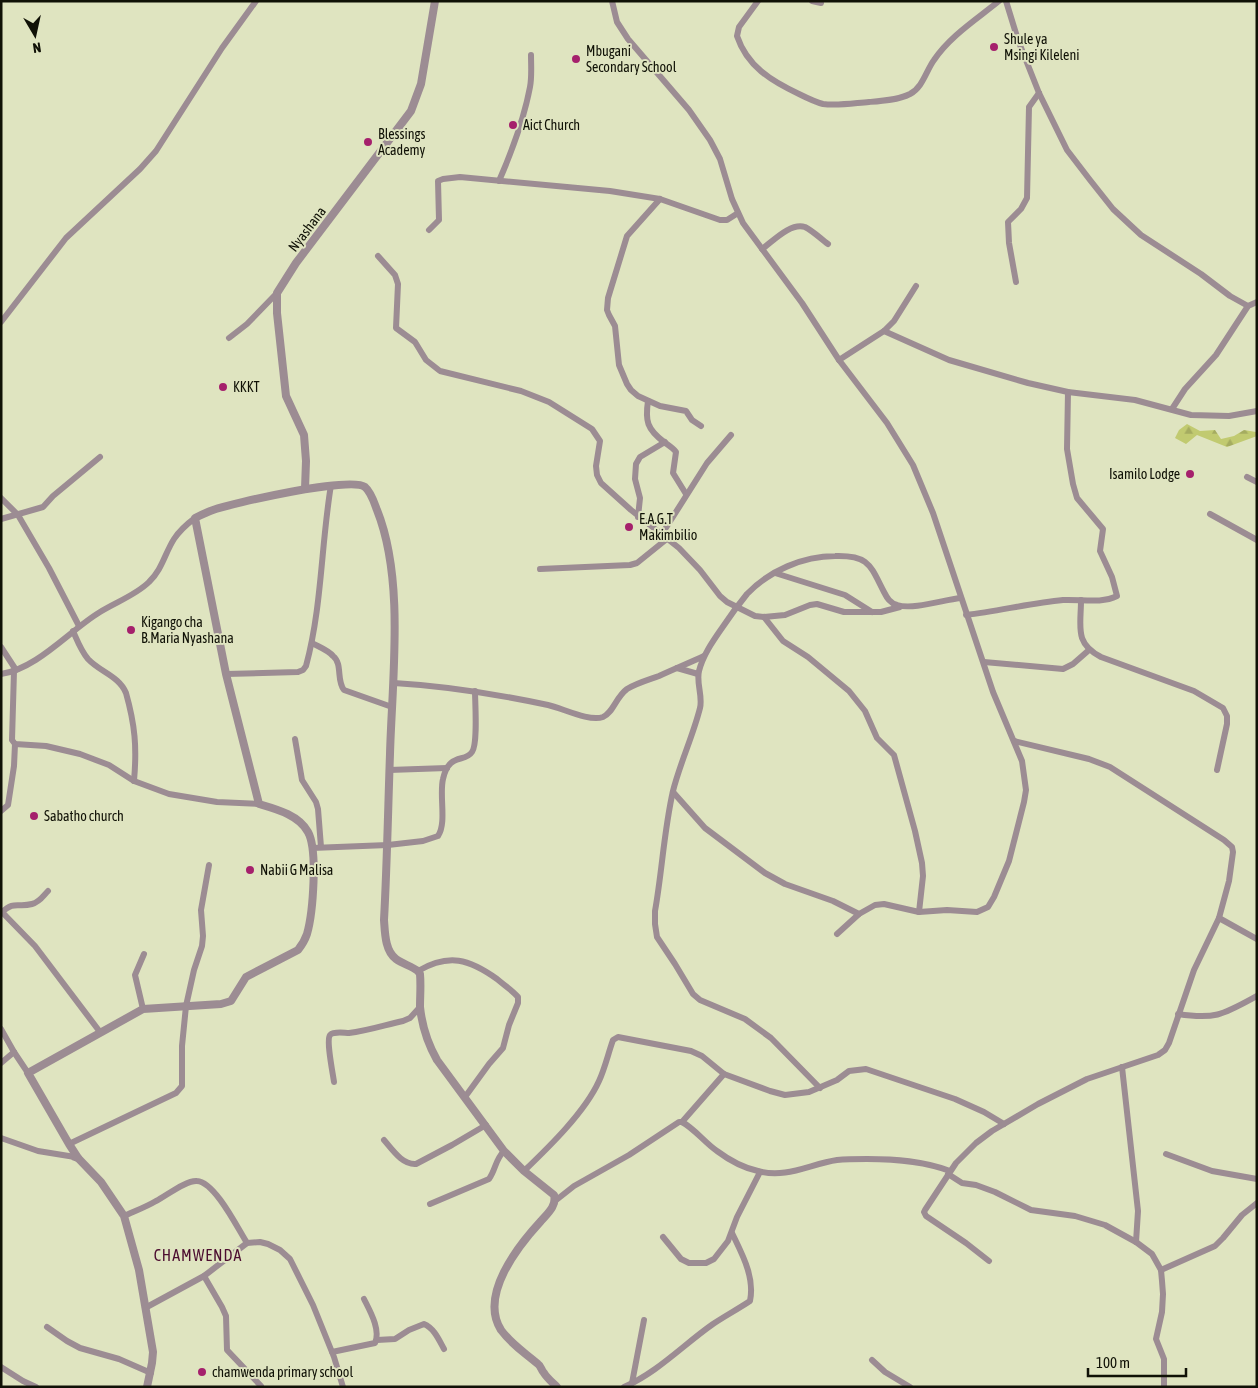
<svg xmlns="http://www.w3.org/2000/svg" width="1258" height="1388" font-family="'Asap Condensed',sans-serif">
	<style>
		.forest { fill: url(#forest-firs) }
		.lines { fill: none; stroke-linecap: round; stroke-linejoin: round }
		.minor { stroke: #9c8c93; stroke-width: 6 }
		.tertiary { stroke: #9c8c93; stroke-width: 8 }
		.poi-dot { fill: #a5206c; stroke: #dfe4c0; stroke-width: 2 }
		.labels { text-anchor: middle; stroke-width: 4; stroke-linejoin: round; paint-order: stroke }
		.poi-label { font-size: 14px; fill: #101106; stroke: #dfe4c0; text-anchor: start }
		.street-label { font-size: 14px; fill: #101106; stroke: #dfe4c0 }
		.quarter-label { font-size: 16px; letter-spacing: 1px; fill: #4c0d30; stroke: #dfe4c0 }
	</style>
	<defs>
		<pattern id="forest-firs" width="22" height="20" patternUnits="userSpaceOnUse" patternTransform="scale(1.25)"><rect width="22" height="20" fill="#c1ca70"/><path d="M5 1l3.5 6h-7zM16 11l3.5 6h-7z" fill="#a5ac60"/></pattern>
	</defs>
	<rect width="100%" height="100%" fill="#dfe4c0"/>
	<!-- forest -->
	<polygon class="forest" points="1187,424 1200,431 1215,430 1221,439 1234,436 1244,430 1256,432 1257,431 1257,436 1227,447 1197,435 1186,444 1175,438 1179,430"/>
	<g class="lines">
		<!-- minor -->
		<g class="minor">
			<polyline points="612,1 617,22 628,39 689,110 710,140 720,159 732,199 743,223 802,303 839,360 887,423 913,465 933,513 993,692 1022,761 1026,790 1024,802 1009,861 994,897 988,907 977,912 947,910 919,912 884,904 875,905 859,914 837,934"/>
			<path d="M 758,1 L 739,27 L 737,36 C 747,66 771,81 799,94 C 807,98 815,102 823,104 C 838,106 855,103 869,102 C 882,101 898,100 910,94 C 923,87 926,71 934,60 C 950,36 977,19 999,1"/>
			<polyline points="812,1 821,3"/>
			<polyline points="1006,1 1018,40 1039,93 1067,150 1090,180 1113,209 1141,235 1201,274 1230,296 1248,306"/>
			<path d="M 499,181 C 512,151 524,119 530,87 C 532,77 531,66 531,55"/>
			<polyline points="660,199 627,236 608,298 607,310 609,315 615,326 619,365 627,384 631,390 638,396 660,406 686,411 692,420 701,426"/>
			<polyline points="429,230 439,220 438,181 443,179 460,177 610,191 660,199 720,220 727,220 738,213"/>
			<path d="M 762,249 C 773,241 791,222 805,227 C 813,231 821,239 828,244"/>
			<polyline points="378,256 395,275 398,284 396,328 415,342 426,360 440,371 521,391 549,402 592,429 600,441 596,466 597,475 601,483 631,510 679,548 700,570 720,596 727,602 755,616 764,617 785,615 810,605 817,604 844,612 881,612 900,607"/>
			<polyline points="1016,282 1009,243 1008,222 1021,209 1027,198 1029,107 1039,93"/>
			<polyline points="1,322 66,238 140,169 156,151 222,48 256,1"/>
			<polyline points="884,331 949,360 1028,383 1068,392 1135,400 1191,415 1229,416 1257,411"/>
			<polyline points="229,338 247,324 277,293"/>
			<polyline points="839,360 884,331 894,321 916,286"/>
			<path d="M 648,401 C 645,421 647,429 664,442 C 668,445 673,448 676,452 L 673,473 L 686,494"/>
			<polyline points="1172,409 1185,389 1216,355 1248,306 1257,302"/>
			<polyline points="1247,477 1257,482"/>
			<polyline points="1,498 18,515 49,568 79,626"/>
			<polyline points="1210,514 1257,540"/>
			<polyline points="638,517 640,498 635,479 636,464 640,457 665,442"/>
			<polyline points="1,519 43,507 53,496 100,457"/>
			<polyline points="662,534 707,463 731,435"/>
			<polyline points="540,569 630,565 637,563 668,538"/>
			<polyline points="775,573 845,595 872,612"/>
			<path d="M 1081,600 C 1081,627 1074,643 1101,657 L 1194,691 L 1223,708 L 1227,716 L 1227,724 L 1217,770"/>
			<path d="M 966,615 C 999,611 1031,603 1063,600 C 1081,599 1101,604 1117,596 L 1112,577 L 1100,551 L 1103,529 L 1077,498 L 1073,484 L 1067,449 L 1068,392"/>
			<polyline points="764,617 783,641 808,657 849,691 865,711 877,738 894,755 915,831 922,863 923,876 919,912"/>
			<path d="M 73,631 C 77,640 81,651 88,659 C 100,672 119,676 126,693 C 135,725 137,747 134,781"/>
			<path d="M 312,643 C 319,647 328,650 333,656 C 343,664 336,680 344,690 L 392,707"/>
			<polyline points="1,647 16,670"/>
			<polyline points="984,662 1063,669 1073,664 1089,650"/>
			<polyline points="677,668 698,674"/>
			<polyline points="14,671 12,740 15,744 46,746 80,754 109,765 134,781 169,794 217,802 259,804"/>
			<path d="M 1,674 C 37,669 70,630 100,612 C 116,602 136,595 149,582 C 162,570 165,553 174,539 C 180,530 187,524 195,518"/>
			<path d="M 226,674 L 298,672 L 303,670 L 306,666 C 322,607 321,545 331,485"/>
			<path d="M 394,683 C 446,686 496,694 548,705 C 562,708 589,722 603,717 C 613,713 616,697 627,689 C 637,683 648,680 659,676 C 674,669 689,663 704,656"/>
			<polyline points="295,739 302,780 316,802 318,809 321,847"/>
			<polyline points="389,770 447,768"/>
			<polyline points="673,792 705,828 765,873 785,884 833,901 859,914"/>
			<polyline points="1,811 8,805 14,766 15,744"/>
			<path d="M 312,848 L 388,845 L 423,841 L 438,836 C 447,823 439,795 443,779 C 449,752 465,763 472,752 C 478,744 475,702 475,691"/>
			<polyline points="1,911 35,946 100,1032"/>
			<path d="M 1,913 C 15,900 17,908 32,904 C 40,902 43,896 48,891"/>
			<polyline points="1219,918 1257,939"/>
			<path d="M 418,971 C 449,953 469,959 497,979 C 504,985 512,990 518,997 L 518,1003 L 509,1025 L 503,1048 L 489,1064 L 465,1097"/>
			<polyline points="143,1009 135,975 144,954"/>
			<path d="M 1178,1014 C 1216,1020 1224,1014 1257,996"/>
			<polyline points="1,1029 14,1052 28,1073"/>
			<polyline points="1,1063 14,1052"/>
			<polyline points="1122,1067 1138,1211 1136,1242"/>
			<path d="M 334,1082 C 333,1074 326,1040 330,1035 C 334,1031 344,1033 349,1033 C 367,1031 385,1025 403,1021 L 410,1018 L 420,1007"/>
			<path d="M 820,1088 L 771,1038 L 745,1019 L 700,1000 L 693,994 L 675,964 L 657,937 L 655,924 L 655,911 C 662,872 664,830 673,791 C 680,763 693,736 700,708 C 703,696 696,683 699,671 C 703,655 713,641 722,628 C 730,616 738,605 747,594 C 769,571 803,556 835,556 C 869,555 870,565 884,592 C 887,598 890,603 897,605 C 913,610 943,600 960,598"/>
			<polyline points="682,1122 724,1074"/>
			<polyline points="1,1138 38,1151 75,1157"/>
			<path d="M 384,1140 C 392,1149 402,1165 416,1164 L 452,1145 L 486,1125"/>
			<polyline points="69,1144 176,1093 182,1086 182,1046 186,1006 194,970 202,946 203,936 201,910 209,865"/>
			<polyline points="1166,1154 1212,1171 1257,1179"/>
			<path d="M 524,1171 C 549,1147 585,1112 599,1081 C 605,1068 608,1054 613,1040 L 618,1037 L 691,1051 L 702,1056 L 724,1074 L 770,1091 L 785,1095 L 809,1092 L 837,1080 L 849,1071 L 866,1069 L 955,1099 L 984,1112 L 1004,1124"/>
			<polyline points="948,1174 962,1183 976,1185 995,1192 1031,1210 1075,1216 1105,1225 1136,1242 1152,1254 1161,1270 1162,1281 1163,1294 1162,1312 1156,1339 1164,1359 1164,1387"/>
			<path d="M 555,1201 L 574,1186 L 629,1155 L 679,1122 L 682,1122 C 695,1129 705,1143 717,1151 C 729,1160 744,1168 758,1171 C 786,1179 810,1164 837,1160 C 847,1159 857,1159 867,1159 C 896,1159 923,1161 950,1171"/>
			<path d="M 430,1204 L 489,1179 C 496,1169 495,1160 504,1151"/>
			<path d="M 124,1216 C 135,1211 146,1207 156,1201 C 166,1196 186,1180 197,1181 C 215,1182 238,1229 247,1243"/>
			<polyline points="663,1237 681,1259 689,1263 706,1263 714,1259 728,1241 737,1217 760,1172"/>
			<polyline points="989,1261 966,1243 926,1216 924,1212 925,1210 956,1163 976,1143 992,1131 1038,1104 1087,1079 1158,1055 1165,1050 1169,1043 1194,970 1219,918 1229,881 1233,852 1232,847 1224,840 1110,767 1089,759 1014,741"/>
			<polyline points="1161,1270 1215,1246 1223,1238 1242,1215 1257,1203"/>
			<polyline points="204,1276 222,1307 226,1316 227,1350 261,1386"/>
			<polyline points="145,1308 204,1276 247,1243 260,1242 268,1244 280,1250 290,1259 313,1305 334,1357 343,1387"/>
			<polyline points="47,1327 67,1341 80,1348 119,1359 151,1373"/>
			<path d="M 377,1340 L 395,1339 L 409,1330 L 424,1324 C 434,1328 439,1340 444,1349"/>
			<path d="M 332,1352 L 375,1343 C 381,1330 370,1311 364,1299"/>
			<polyline points="872,1360 885,1372 910,1387"/>
			<polyline points="1,1367 23,1381 36,1387"/>
			<polyline points="632,1383 644,1320"/>
			<path d="M 624,1387 C 658,1372 683,1345 713,1324 C 725,1316 738,1309 750,1301 C 755,1277 742,1254 732,1233"/>
		</g>
		<!-- tertiary -->
		<g class="tertiary">
			<polyline points="305,489 306,461 304,435 286,396 277,313 277,293 296,263 411,111 421,84 435,1"/>
			<polyline points="75,1157 78,1158 101,1182 124,1216 139,1270 153,1352 152,1363 147,1387"/>
			<path d="M 78,1158 L 69,1144 L 28,1073 L 143,1009 L 221,1004 L 231,1001 L 246,977 L 298,950 C 302,945 305,940 307,934 C 313,913 318,850 308,832 C 299,815 276,809 259,804 L 226,674 L 195,518 C 201,515 207,512 213,510 C 233,503 351,476 365,487 C 371,492 374,502 377,510 C 405,580 392,679 390,754 C 388,810 387,865 384,920 C 385,933 385,951 396,959 C 403,964 411,966 418,971 L 420,974 C 421,985 420,996 420,1007 C 422,1026 428,1044 437,1060 L 504,1151 L 524,1171 L 554,1195 C 557,1206 547,1214 541,1221 C 518,1246 479,1295 501,1330 C 512,1345 524,1352 538,1364 C 541,1366 541,1370 544,1373 C 547,1378 553,1383 557,1387"/>
		</g>
	</g>
	<!-- markers -->
	<g class="poi-dot">
		<circle cx="994" cy="47" r="5"/>
		<circle cx="576" cy="59" r="5"/>
		<circle cx="513" cy="125" r="5"/>
		<circle cx="368" cy="142" r="5"/>
		<circle cx="223" cy="387" r="5"/>
		<circle cx="1190" cy="474" r="5"/>
		<circle cx="629" cy="527" r="5"/>
		<circle cx="131" cy="630" r="5"/>
		<circle cx="34" cy="816" r="5"/>
		<circle cx="250" cy="870" r="5"/>
		<circle cx="202" cy="1372" r="5"/>
	</g>
	<g class="labels">
		<!-- poi labels -->
		<g class="poi-label">
			<text x="1004" y="44">Shule ya<tspan x="1004" dy="16">Msingi Kileleni</tspan></text>
			<text x="586" y="56">Mbugani<tspan x="586" dy="16">Secondary School</tspan></text>
			<text x="523" y="130">Aict Church</text>
			<text x="378" y="139">Blessings<tspan x="378" dy="16">Academy</tspan></text>
			<text x="233" y="392">KKKT</text>
			<text x="1180" y="479" text-anchor="end">Isamilo Lodge</text>
			<text x="639" y="524">E.A.G.T<tspan x="639" dy="16">Makimbilio</tspan></text>
			<text x="141" y="627">Kigango cha<tspan x="141" dy="16">B.Maria Nyashana</tspan></text>
			<text x="44" y="821">Sabatho church</text>
			<text x="260" y="875">Nabii G Malisa</text>
			<text x="212" y="1377">chamwenda primary school</text>
		</g>
		<!-- street labels -->
		<g class="street-label">
			<text transform="translate(307 229) rotate(-53)" y="5">Nyashana</text>
		</g>
		<!-- quarter labels -->
		<g class="quarter-label">
			<text x="198" y="1261">CHAMWENDA</text>
		</g>
	</g>
	<!-- border -->
	<rect width="1258" height="1388" fill="none" stroke="#101106" stroke-width="5"/>
	<!-- north arrow -->
	<g transform="translate(35 35) rotate(171)" stroke="#dfe4c0" stroke-width="4" paint-order="stroke">
	<path d="M0-4L9 19L0 12L-9 19Z" fill="#101106"/>
	<text y="-8" font-size="14" font-weight="bold" text-anchor="middle" fill="#101106">N</text>
	</g>
	<!-- scale -->
	<path d="M1088 1368v8h98v-8" fill="none" stroke="#101106" stroke-width="2.5"/>
	<text x="1096" y="1368" font-size="15" fill="#101106" stroke="#dfe4c0" stroke-width="4" paint-order="stroke">100 m</text>
</svg>
